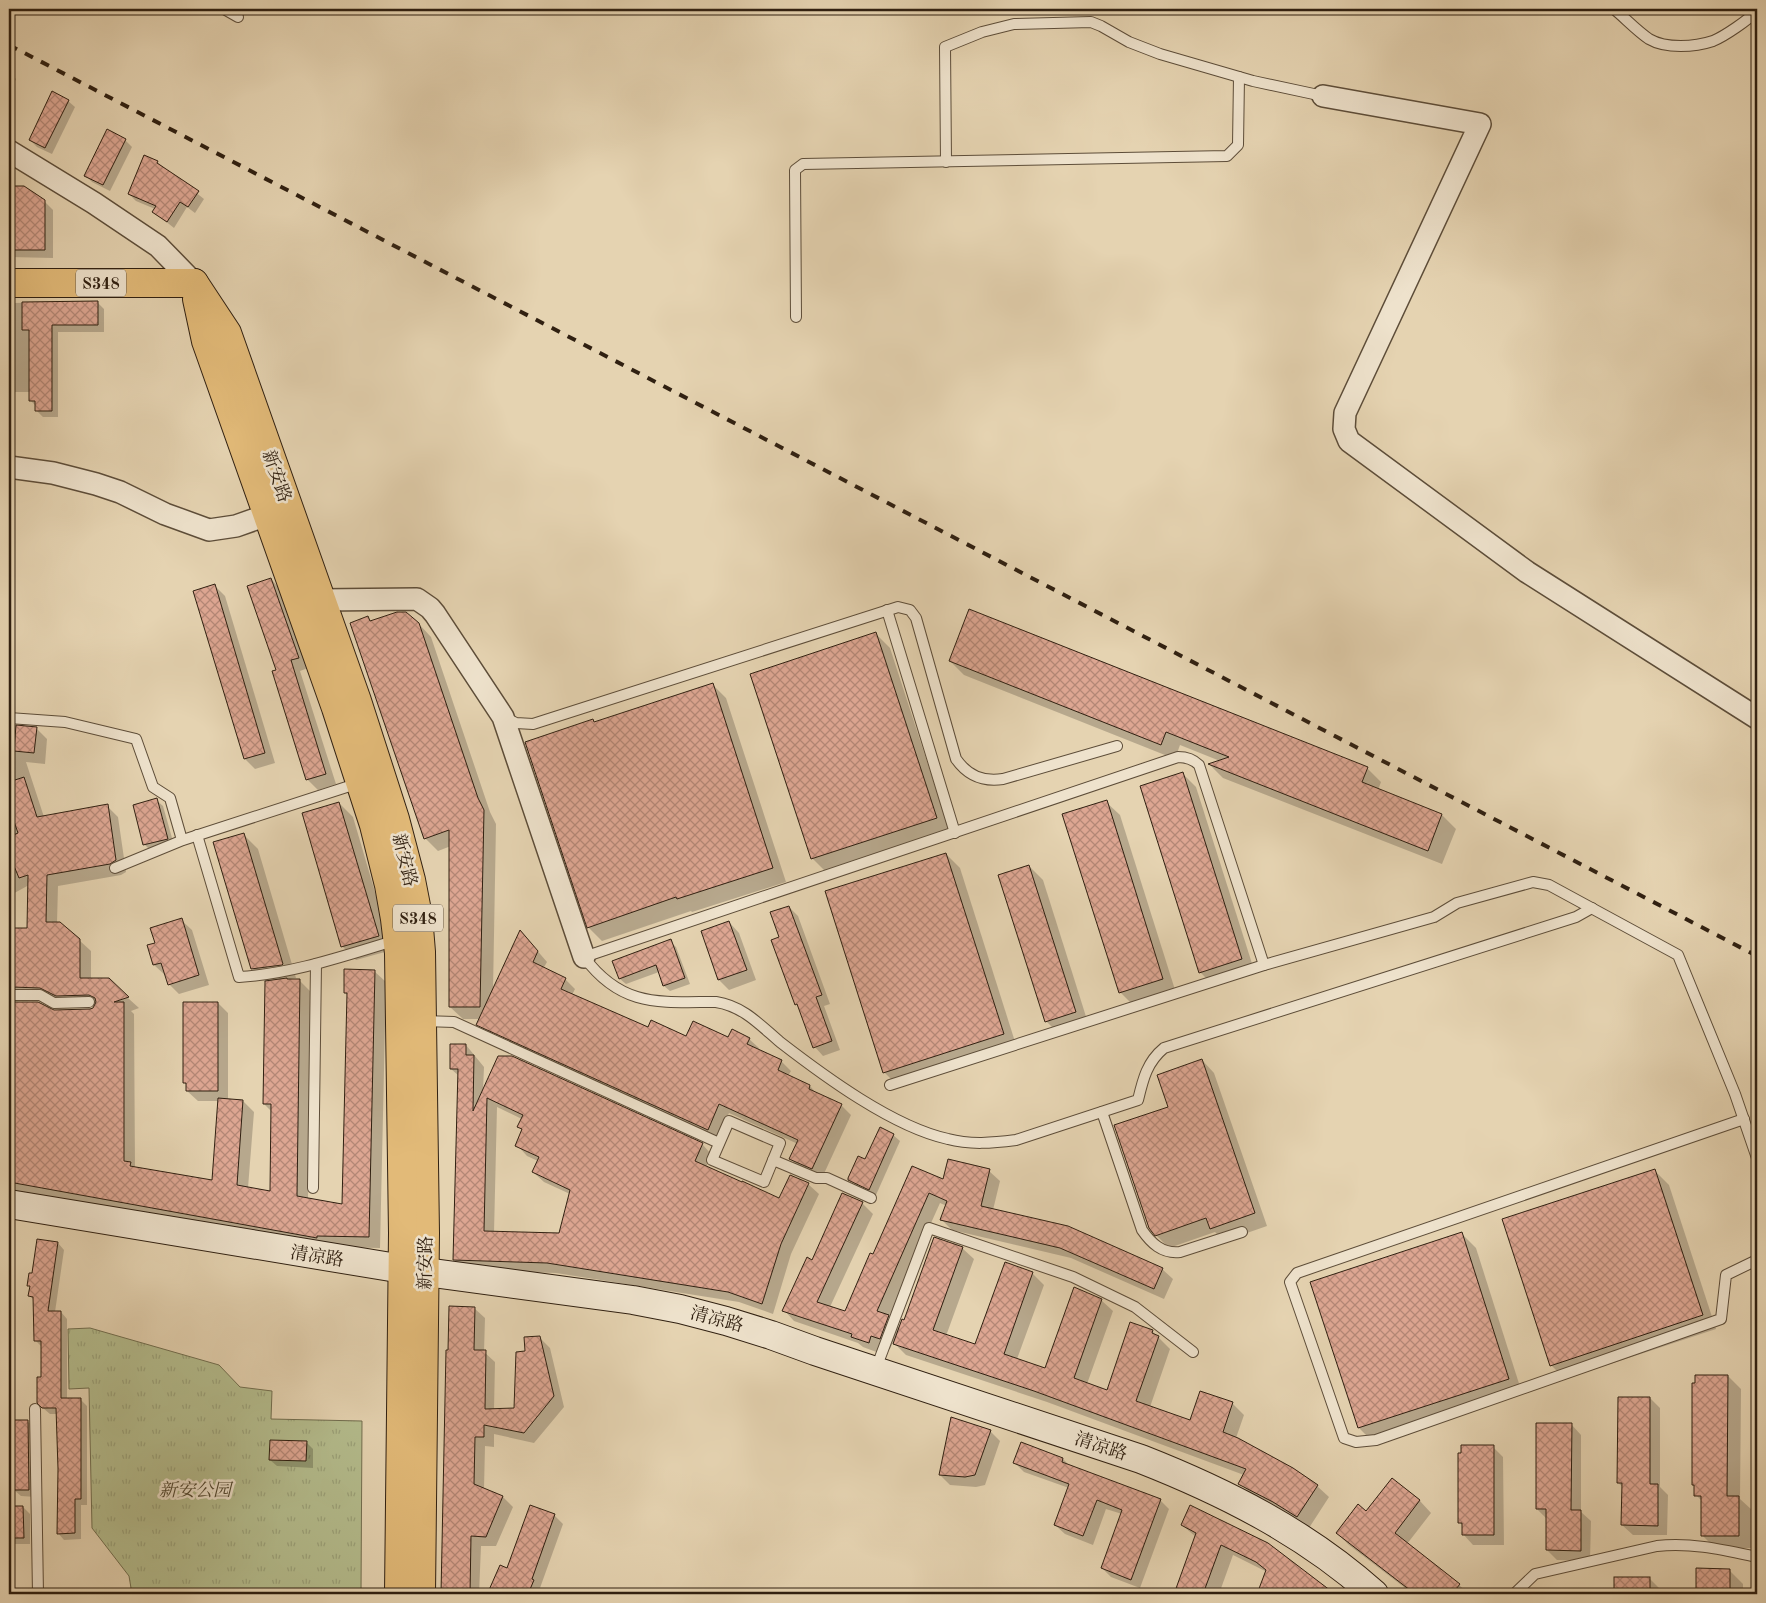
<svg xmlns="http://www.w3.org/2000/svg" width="1766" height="1603" font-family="'Old Standard TT','Noto Serif SC',serif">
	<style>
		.grass { fill: url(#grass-tufts); stroke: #726e4f }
		.shadow { fill: #0003; fill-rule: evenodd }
		.building { fill: url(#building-cross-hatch); stroke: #302011; fill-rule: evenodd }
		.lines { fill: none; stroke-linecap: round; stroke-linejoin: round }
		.lane-casing { stroke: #5d4d39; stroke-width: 12 }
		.street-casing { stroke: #5d4d39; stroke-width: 24 }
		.secondary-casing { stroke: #302011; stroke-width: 30 }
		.primary-casing { stroke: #302011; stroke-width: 30 }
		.lane { stroke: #eee2cc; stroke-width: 10 }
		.street { stroke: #eee2cc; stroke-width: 21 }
		.secondary { stroke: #eee2cc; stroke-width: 28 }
		.primary { stroke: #e2ba78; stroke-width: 28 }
		.rail { stroke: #302011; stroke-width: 4; stroke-dasharray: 9 9; stroke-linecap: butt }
		.labels { text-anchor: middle; stroke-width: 5; stroke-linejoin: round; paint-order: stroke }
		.shield { fill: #eee2cc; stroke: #695a49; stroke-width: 1 }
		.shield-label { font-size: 16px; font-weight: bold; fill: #302011 }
		.street-label { font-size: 18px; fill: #302011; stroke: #eee2cc }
		.park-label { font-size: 18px; font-style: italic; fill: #514730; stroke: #eee2cc }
	</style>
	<defs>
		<pattern id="grass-tufts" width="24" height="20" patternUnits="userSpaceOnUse" patternTransform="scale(1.25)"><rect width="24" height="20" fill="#b4bc8d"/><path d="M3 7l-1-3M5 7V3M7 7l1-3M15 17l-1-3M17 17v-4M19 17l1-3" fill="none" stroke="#9ba179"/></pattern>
		<pattern id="building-cross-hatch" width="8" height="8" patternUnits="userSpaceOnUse" patternTransform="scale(1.25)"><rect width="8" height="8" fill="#dda692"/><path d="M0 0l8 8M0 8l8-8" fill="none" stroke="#b48776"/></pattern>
	</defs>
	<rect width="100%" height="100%" fill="#e5d3b1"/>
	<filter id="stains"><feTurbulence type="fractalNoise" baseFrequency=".004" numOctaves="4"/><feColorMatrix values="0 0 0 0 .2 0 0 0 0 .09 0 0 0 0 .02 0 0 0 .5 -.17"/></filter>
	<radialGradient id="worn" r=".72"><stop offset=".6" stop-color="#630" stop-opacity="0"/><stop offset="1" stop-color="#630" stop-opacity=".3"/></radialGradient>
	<!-- grass -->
	<polygon class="grass" points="90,1328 219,1365 240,1387 272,1391 271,1419 362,1421 361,1594 132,1594 129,1576 92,1528 89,1388 69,1389 68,1329"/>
	<!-- shadow -->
	<g class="shadow">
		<polygon points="9,72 16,79 9,94"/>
		<polygon points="68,101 75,107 52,154 37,147 30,140"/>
		<polygon points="125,140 132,147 110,191 92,182 85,175"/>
		<polygon points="157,162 204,199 195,213 187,207 174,228 154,212 155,209 136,201 129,194"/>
		<polygon points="9,187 24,187 44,201 53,210 53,258 9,257"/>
		<polygon points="97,302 104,309 104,332 58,332 58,417 43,417 36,410 36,406 30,400 30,392 9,392 9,303"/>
		<polygon points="271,579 281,590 308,668 300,671 336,784 318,790 307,779 278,670"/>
		<polygon points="215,586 225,596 275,763 255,769 245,759 194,592"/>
		<polygon points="368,618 371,622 418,623 431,637 490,812 496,824 493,991 529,941 547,962 543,969 565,979 575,989 572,995 648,1029 687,1038 749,1039 759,1048 758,1050 781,1061 791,1071 788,1076 810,1086 817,1094 841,1105 851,1115 822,1178 800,1169 791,1159 798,1144 729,1113 717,1139 487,1034 478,1024 480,1019 463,1019 450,1007 451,846 438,851 425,838"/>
		<polygon points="876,634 890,648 950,832 826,872 812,858"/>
		<polygon points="950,661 1367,768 1381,782 1378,790 1442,815 1456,829 1442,864 1223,778 1210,765 1220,761 1180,745 1175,759 964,675"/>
		<polygon points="712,684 726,698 786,882 692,912 691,911 602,941 588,927 593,721 595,723"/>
		<path d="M 36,728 L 47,739 L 45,764 L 26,762 L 44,817 L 107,806 L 118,817 L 126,872 L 121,875 L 58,886 L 57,923 L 79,940 L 91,951 L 91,980 L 108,980 L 139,1008 L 131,1011 L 134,1014 L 135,1168 L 213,1182 L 219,1101 L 198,1101 L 187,1091 L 187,1085 L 184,1082 L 218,1003 L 228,1013 L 228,1100 L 243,1101 L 254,1112 L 248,1188 L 272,1193 L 272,1112 L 264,1104 L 266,983 L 252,968 L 244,835 L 258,849 L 296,978 L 289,979 L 290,980 L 299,980 L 311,992 L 308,1199 L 343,1205 L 348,996 L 345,993 L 374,971 L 386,982 L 380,1248 L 328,1247 L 9,1192 L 9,930 L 28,930 L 29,885 L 9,896 L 9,746 L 13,746 L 15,749 ZM 53,999 L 68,1007 L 97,1006 L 90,1010 L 53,1011 L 14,1002 L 15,1000 Z"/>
		<polygon points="1182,773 1196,787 1255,973 1214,986 1200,972"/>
		<polygon points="156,800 163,806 174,845 151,851 144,844"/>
		<polygon points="1106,802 1120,815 1176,993 1134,1006 1120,992"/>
		<polygon points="339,803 353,817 392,950 356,960 342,946"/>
		<polygon points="946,854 960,868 1017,1048 898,1086 884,1072"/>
		<polygon points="1029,866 1043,880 1089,1026 1060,1035 1046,1021"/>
		<polygon points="789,907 798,916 830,1004 824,1006 840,1050 823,1056 815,1047 801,1009 796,1004 781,938"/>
		<polygon points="181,920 192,930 209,985 179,994 169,984 166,975 165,975 154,965 156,944"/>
		<polygon points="729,922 739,933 756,980 729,990 719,980"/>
		<polygon points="670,941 676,947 690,984 670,991 664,986 659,972 626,984 620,979"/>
		<path d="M 466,1045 L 484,1067 L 483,1091 L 702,1144 L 712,1155 L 706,1167 L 780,1200 L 808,1184 L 819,1194 L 791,1254 L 773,1314 L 739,1302 L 556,1273 L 465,1270 L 455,1260 L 459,1076 L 451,1069 ZM 497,1107 L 522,1119 L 519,1127 L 523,1131 L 517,1145 L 527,1156 L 538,1161 L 533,1172 L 544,1182 L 570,1194 L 560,1234 L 494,1233 Z"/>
		<polygon points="1202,1060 1214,1073 1267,1226 1224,1241 1215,1232 1169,1248 1156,1235 1170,1108"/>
		<polygon points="893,1135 900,1141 876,1195 856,1186 850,1180 865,1161"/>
		<polygon points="912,1167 944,1181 989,1171 1000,1181 993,1210 1162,1269 1173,1279 1164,1299 1071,1258 952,1230 942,1220 947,1206 940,1203 889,1317 900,1328 962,1248 974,1259 946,1336 976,1346 1032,1273 1044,1285 1017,1359 1046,1369 1101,1300 1113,1311 1087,1384 1108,1392 1152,1331 1170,1349 1150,1407 1191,1422 1232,1403 1244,1415 1236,1438 1317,1486 1329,1497 1309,1528 1286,1513 1252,1495 1240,1483 1244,1475 1047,1402 906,1355 893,1342 890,1349 881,1346 879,1353 863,1347 858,1343 794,1321 784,1310 812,1261 862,1203 873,1214 830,1307 846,1312 874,1256"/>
		<polygon points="1655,1171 1669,1185 1716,1329 1565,1379 1551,1365"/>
		<polygon points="1462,1234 1476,1248 1522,1393 1373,1442 1359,1428"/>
		<polygon points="38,1240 58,1243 64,1250 55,1312 61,1312 67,1319 67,1399 80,1399 87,1406 87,1505 81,1505 81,1539 64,1540 58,1533 59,1469 57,1414 50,1414 43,1408 42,1347 35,1340 35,1301 30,1296 31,1288 28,1285 33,1275"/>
		<polygon points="474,1308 485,1318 484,1352 495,1362 494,1410 515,1409 526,1353 540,1338 550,1348 564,1407 534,1443 494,1434 494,1447 485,1446 484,1489 503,1497 513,1507 496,1546 481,1546 479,1594 442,1594 447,1351 450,1351"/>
		<polygon points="1728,1376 1741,1389 1740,1499 1752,1510 1751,1548 1715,1548 1702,1535 1702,1501 1696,1495 1696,1488 1693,1485"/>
		<polygon points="1650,1398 1660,1408 1660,1487 1668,1495 1667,1535 1633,1535 1622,1525 1623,1487 1618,1483"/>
		<polygon points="9,1421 28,1422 35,1428 36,1497 21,1496 14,1490 14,1481 9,1481"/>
		<polygon points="1571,1424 1581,1435 1581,1512 1591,1521 1590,1561 1557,1560 1547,1550 1547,1519 1537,1509"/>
		<polygon points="990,1431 1000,1441 985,1485 976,1487 950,1485 940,1475"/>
		<polygon points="306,1442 313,1449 313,1468 277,1466 270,1460"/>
		<polygon points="1493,1447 1503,1457 1504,1545 1473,1545 1463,1534 1463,1526 1459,1522"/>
		<polygon points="1063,1459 1070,1466 1160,1500 1169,1509 1140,1588 1111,1577 1102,1568 1122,1514 1106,1509 1093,1545 1065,1534 1055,1525 1069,1488 1024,1472 1015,1463"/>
		<polygon points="1392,1480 1420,1501 1431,1513 1407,1544 1459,1585 1469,1594 1413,1594 1349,1545 1337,1533 1367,1513"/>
		<polygon points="9,1507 23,1507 30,1514 30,1544 11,1544 9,1541"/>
		<polygon points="554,1515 563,1524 540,1588 542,1590 541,1594 488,1594 501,1566 508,1570"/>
		<polygon points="1182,1525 1267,1544 1333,1594 1259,1594 1267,1572 1233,1555 1219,1594 1176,1594 1196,1537"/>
		<polygon points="1697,1570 1729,1570 1743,1584 1743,1594 1697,1594"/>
		<polygon points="1615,1578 1649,1578 1660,1589 1660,1594 1615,1594"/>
	</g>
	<!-- building -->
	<g class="building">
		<polygon points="52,91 69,100 45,148 29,140"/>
		<polygon points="107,129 126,139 103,185 84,176"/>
		<polygon points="144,155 158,161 157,163 199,191 188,207 180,202 167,222 152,212 156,206 128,194"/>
		<polygon points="9,186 24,186 45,200 45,250 9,250"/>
		<polygon points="98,301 98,325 52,325 52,411 35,411 35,401 29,401 29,330 22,330 22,302"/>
		<polygon points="271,578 299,658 291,660 326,774 306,780 272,671 276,670 247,586"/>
		<polygon points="215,584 265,753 244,759 193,591"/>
		<polygon points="969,609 1368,767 1362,782 1442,814 1428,851 1208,764 1229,757 1166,732 1161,745 949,661"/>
		<polygon points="397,612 406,612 419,623 478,798 484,810 480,1007 449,1007 449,830 424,839 350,623 368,616 370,621"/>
		<polygon points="876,632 937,818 811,859 750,674"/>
		<polygon points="713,683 773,868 677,899 676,897 587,928 525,742 593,719 594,722"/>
		<polygon points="16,725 37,727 34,753 14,751"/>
		<polygon points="1183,772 1242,959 1199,973 1140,786"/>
		<polygon points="24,777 37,817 108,804 116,860 110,864 47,875 46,922 60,922 80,939 80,978 109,978 129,997 114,1002 124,1002 124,1161 131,1162 130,1166 212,1180 218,1098 243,1100 237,1185 270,1191 271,1104 263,1104 265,981 287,978 287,979 300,979 297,1196 342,1204 347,993 344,993 344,969 375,970 369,1237 317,1236 317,1238 9,1182 9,1141 13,1142 12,1002 38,1002 54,1010 90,1009 93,1008 96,1002 95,998 89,995 56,996 40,988 12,987 12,928 27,928 28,875 19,878 9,854 9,837 18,833 9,807 9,782"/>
		<polygon points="157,798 168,839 143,845 133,805"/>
		<polygon points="1107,800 1163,979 1119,993 1062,814"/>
		<polygon points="339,802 379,936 341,947 302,813"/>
		<polygon points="244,833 283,964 282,965 251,969 213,842"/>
		<polygon points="946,853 1004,1034 883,1073 825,891"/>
		<polygon points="1029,865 1076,1012 1045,1022 998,875"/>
		<polygon points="789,906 822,995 816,997 832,1041 813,1048 797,1004 795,1005 771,940 779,937 770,912"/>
		<polygon points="182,918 199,975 168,985 161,963 153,965 147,945 155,943 150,928"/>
		<polygon points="729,921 747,970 718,980 701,931"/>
		<polygon points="520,930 538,951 533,962 566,978 561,989 648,1027 651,1020 686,1036 693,1021 728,1037 732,1029 750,1038 747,1044 782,1060 778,1070 810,1085 809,1089 842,1104 812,1169 789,1159 798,1140 719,1104 708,1130 476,1025"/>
		<polygon points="671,939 685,978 663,986 656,965 619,979 612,961"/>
		<polygon points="183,1002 218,1002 218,1091 186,1091 186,1083 183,1083"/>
		<path d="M 450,1044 L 466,1044 L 466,1055 L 474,1055 L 473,1111 L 498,1056 L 512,1056 L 703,1143 L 695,1161 L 742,1182 L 742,1181 L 779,1198 L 790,1175 L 809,1183 L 781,1244 L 762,1304 L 728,1292 L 547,1263 L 453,1260 L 458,1069 L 450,1069 ZM 487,1098 L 523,1115 L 517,1127 L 522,1129 L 515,1146 L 539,1157 L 532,1172 L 570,1190 L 559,1233 L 484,1231 Z"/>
		<polygon points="1202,1059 1255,1213 1210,1229 1206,1218 1155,1236 1149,1228 1114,1125 1168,1107 1157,1075"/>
		<polygon points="880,1127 894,1134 869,1190 848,1180 848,1178 858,1156 865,1159"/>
		<polygon points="948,1159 990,1169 981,1206 1068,1226 1163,1268 1154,1289 1060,1248 940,1220 947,1201 929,1193 877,1311 889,1315 880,1339 871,1336 869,1343 851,1337 852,1334 782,1311 807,1257 812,1260 842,1193 863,1202 817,1302 845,1311 870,1253 873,1254 912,1166 943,1179"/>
		<polygon points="1655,1169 1703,1315 1550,1366 1502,1219"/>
		<polygon points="1462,1232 1509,1379 1358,1428 1310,1282"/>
		<polygon points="934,1237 963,1247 933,1330 975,1344 1005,1262 1033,1272 1004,1354 1045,1368 1074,1287 1102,1299 1074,1378 1107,1390 1130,1322 1153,1330 1152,1333 1159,1336 1136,1401 1190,1420 1200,1391 1233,1402 1223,1432 1238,1438 1293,1468 1318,1485 1297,1517 1273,1502 1238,1484 1246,1469 1034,1391 893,1344 902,1319 904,1320"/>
		<polygon points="37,1239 58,1242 48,1311 61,1311 61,1398 81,1398 81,1499 75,1499 75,1533 57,1534 58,1469 56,1408 42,1408 37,1403 37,1377 41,1377 41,1341 34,1341 33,1297 28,1296 30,1286 27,1286 29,1273 32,1273"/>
		<polygon points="449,1306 475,1307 474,1350 486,1350 485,1409 514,1408 516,1352 525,1351 524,1337 540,1336 554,1396 524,1433 484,1425 484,1437 475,1437 474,1484 503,1496 486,1537 471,1536 470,1594 441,1594 446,1350 448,1350"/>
		<polygon points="1695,1375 1728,1375 1727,1496 1739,1496 1739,1536 1701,1536 1701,1496 1694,1496 1694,1485 1692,1485 1692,1383 1695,1383"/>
		<polygon points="1618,1397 1650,1397 1650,1484 1658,1484 1658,1526 1621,1525 1622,1483 1617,1483"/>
		<polygon points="951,1417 991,1430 975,1475 965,1477 939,1475"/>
		<polygon points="11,1420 28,1420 29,1490 13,1490 13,1450 11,1450"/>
		<polygon points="1536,1423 1572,1423 1571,1510 1581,1510 1581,1551 1546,1550 1546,1509 1536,1509"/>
		<polygon points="270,1440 307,1441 306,1461 269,1460"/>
		<polygon points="1021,1442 1063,1458 1062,1462 1161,1499 1131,1580 1101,1568 1122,1510 1097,1500 1083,1536 1054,1525 1069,1484 1013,1463"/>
		<polygon points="1461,1445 1494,1445 1494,1535 1462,1535 1462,1523 1458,1523 1458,1453 1461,1453"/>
		<polygon points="1392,1478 1420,1500 1395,1533 1460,1584 1452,1594 1415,1594 1336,1533 1358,1504 1366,1511"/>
		<polygon points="530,1505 555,1514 532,1579 534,1580 528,1594 497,1594 489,1590 500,1565 507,1568"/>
		<polygon points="1190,1505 1268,1543 1335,1594 1257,1594 1266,1570 1256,1562 1221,1545 1203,1594 1174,1594 1196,1533 1181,1525"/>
		<polygon points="9,1506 23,1506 24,1538 9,1538"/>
		<polygon points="1696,1568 1730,1569 1730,1594 1696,1594"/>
		<rect x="1614" y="1577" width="36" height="17"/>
	</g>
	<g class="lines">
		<!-- lane casing -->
		<g class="lane-casing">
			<g id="lane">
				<polyline points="224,9 238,17"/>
				<path d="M 1614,9 C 1625,18 1637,31 1649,39 C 1666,49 1695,47 1713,41 C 1725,36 1748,20 1757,11"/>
				<polyline points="946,162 945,47 982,32 1014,24 1091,22 1101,26 1129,42 1160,54 1253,81 1323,96"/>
				<polyline points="796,317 795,170 803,164 1227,156 1238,145 1239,77"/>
				<polyline points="887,610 955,833"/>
				<path d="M 504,717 L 516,723 L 533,724 L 898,607 L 910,610 L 916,618 L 956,759 C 968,776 983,782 1003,779 L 1117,746"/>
				<polyline points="9,718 65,722 136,739 153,787 170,798 182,840"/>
				<path d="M 197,835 L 239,977 C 293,974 346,955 397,940"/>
				<polyline points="115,868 183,840 359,783"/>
				<path d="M 1264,965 L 1199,765 C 1193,759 1187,757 1178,757 L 584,957 C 622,1008 660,1002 716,1002 C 743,1006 760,1025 780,1042 C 824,1076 893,1127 948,1139 C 970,1145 993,1143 1016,1140 L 1138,1100 C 1143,1079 1147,1062 1164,1048 L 1576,917 L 1592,908"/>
				<polyline points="9,993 12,995 40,995 54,1003 89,1002"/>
				<polyline points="424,1021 454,1022 719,1143"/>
				<polyline points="890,1085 1264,965 1434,917 1457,903 1533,882 1549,885 1678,955 1735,1094 1757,1158"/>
				<path d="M 1102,1112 L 1142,1230 C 1151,1243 1162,1254 1180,1252 L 1242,1232"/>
				<polyline points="1744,1119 1297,1273 1290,1282 1344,1438 1356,1442 1376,1440 1721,1319 1726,1275 1757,1260"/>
				<polygon points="729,1121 780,1143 764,1182 712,1160"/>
				<polyline points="773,1160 816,1178 827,1178 871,1198"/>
				<polyline points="313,1188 316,964"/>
				<polyline points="875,1371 929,1228 1073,1277 1135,1307 1193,1352"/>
				<polyline points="35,1409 38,1594"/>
				<path d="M 1514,1594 L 1535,1574 L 1657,1546 C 1691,1542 1724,1550 1757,1557"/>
			</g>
		</g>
		<!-- street casing -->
		<g class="street-casing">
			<g id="street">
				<polyline points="1323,96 1480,124 1345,413 1344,429 1349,441 1527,572 1757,718"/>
				<polyline points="9,151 94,203 158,246 194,283"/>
				<polyline points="9,467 53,473 96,484 120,492 165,514 209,530 236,526 267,515"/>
				<polyline points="321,600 417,599 430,608 435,614 503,717 584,957"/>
			</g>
		</g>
		<!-- secondary casing -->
		<g class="secondary-casing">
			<path id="secondary" d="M 9,1204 L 403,1269 L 633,1300 L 680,1309 L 726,1321 L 771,1335 L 815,1351 L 1141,1459 C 1225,1492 1306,1533 1374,1594"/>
		</g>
		<!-- primary casing -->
		<g class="primary-casing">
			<g id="primary">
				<polyline points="9,283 194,283"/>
				<polyline points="194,283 227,333 357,701 395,819 411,880 418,916 421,952 425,1233 421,1594"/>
				<polyline points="197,299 206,341 336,708 374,825 389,885 395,919 399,953 403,1233 399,1594"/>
			</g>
		</g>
		<!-- lane -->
		<use href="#lane" class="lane"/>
		<!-- street -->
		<use href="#street" class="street"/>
		<!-- secondary -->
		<use href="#secondary" class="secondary"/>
		<!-- primary -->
		<use href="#primary" class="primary"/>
		<!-- rail -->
		<polyline class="rail" points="9,45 1757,956"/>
	</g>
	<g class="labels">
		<!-- shield labels -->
		<g class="shield">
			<rect x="76" y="269.5" width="50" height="27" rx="4"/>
			<rect x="393" y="904.5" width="50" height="27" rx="4"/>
		</g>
		<g class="shield-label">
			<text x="101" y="289">S348</text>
			<text x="418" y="924">S348</text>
		</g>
		<!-- street labels -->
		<g class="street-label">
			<text transform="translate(277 476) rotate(71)" y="6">新安路</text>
			<text transform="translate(405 860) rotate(76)" y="6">新安路</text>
			<text transform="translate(317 1256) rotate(9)" y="6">清凉路</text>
			<text transform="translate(425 1263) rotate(-89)" y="6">新安路</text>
			<text transform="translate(717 1319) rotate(15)" y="6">清凉路</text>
			<text transform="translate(1101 1446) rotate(18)" y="6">清凉路</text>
		</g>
		<!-- park labels -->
		<g class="park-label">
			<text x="195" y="1496">新安公园</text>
		</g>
	</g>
	<!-- margin -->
	<rect width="1766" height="1603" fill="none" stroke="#e5d3b1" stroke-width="30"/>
	<rect x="10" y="10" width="1746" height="1583" fill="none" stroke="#302011" stroke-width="2.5"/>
	<rect x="15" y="15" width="1736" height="1573" fill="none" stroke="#302011"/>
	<rect width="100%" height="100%" filter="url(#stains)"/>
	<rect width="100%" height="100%" fill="url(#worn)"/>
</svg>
